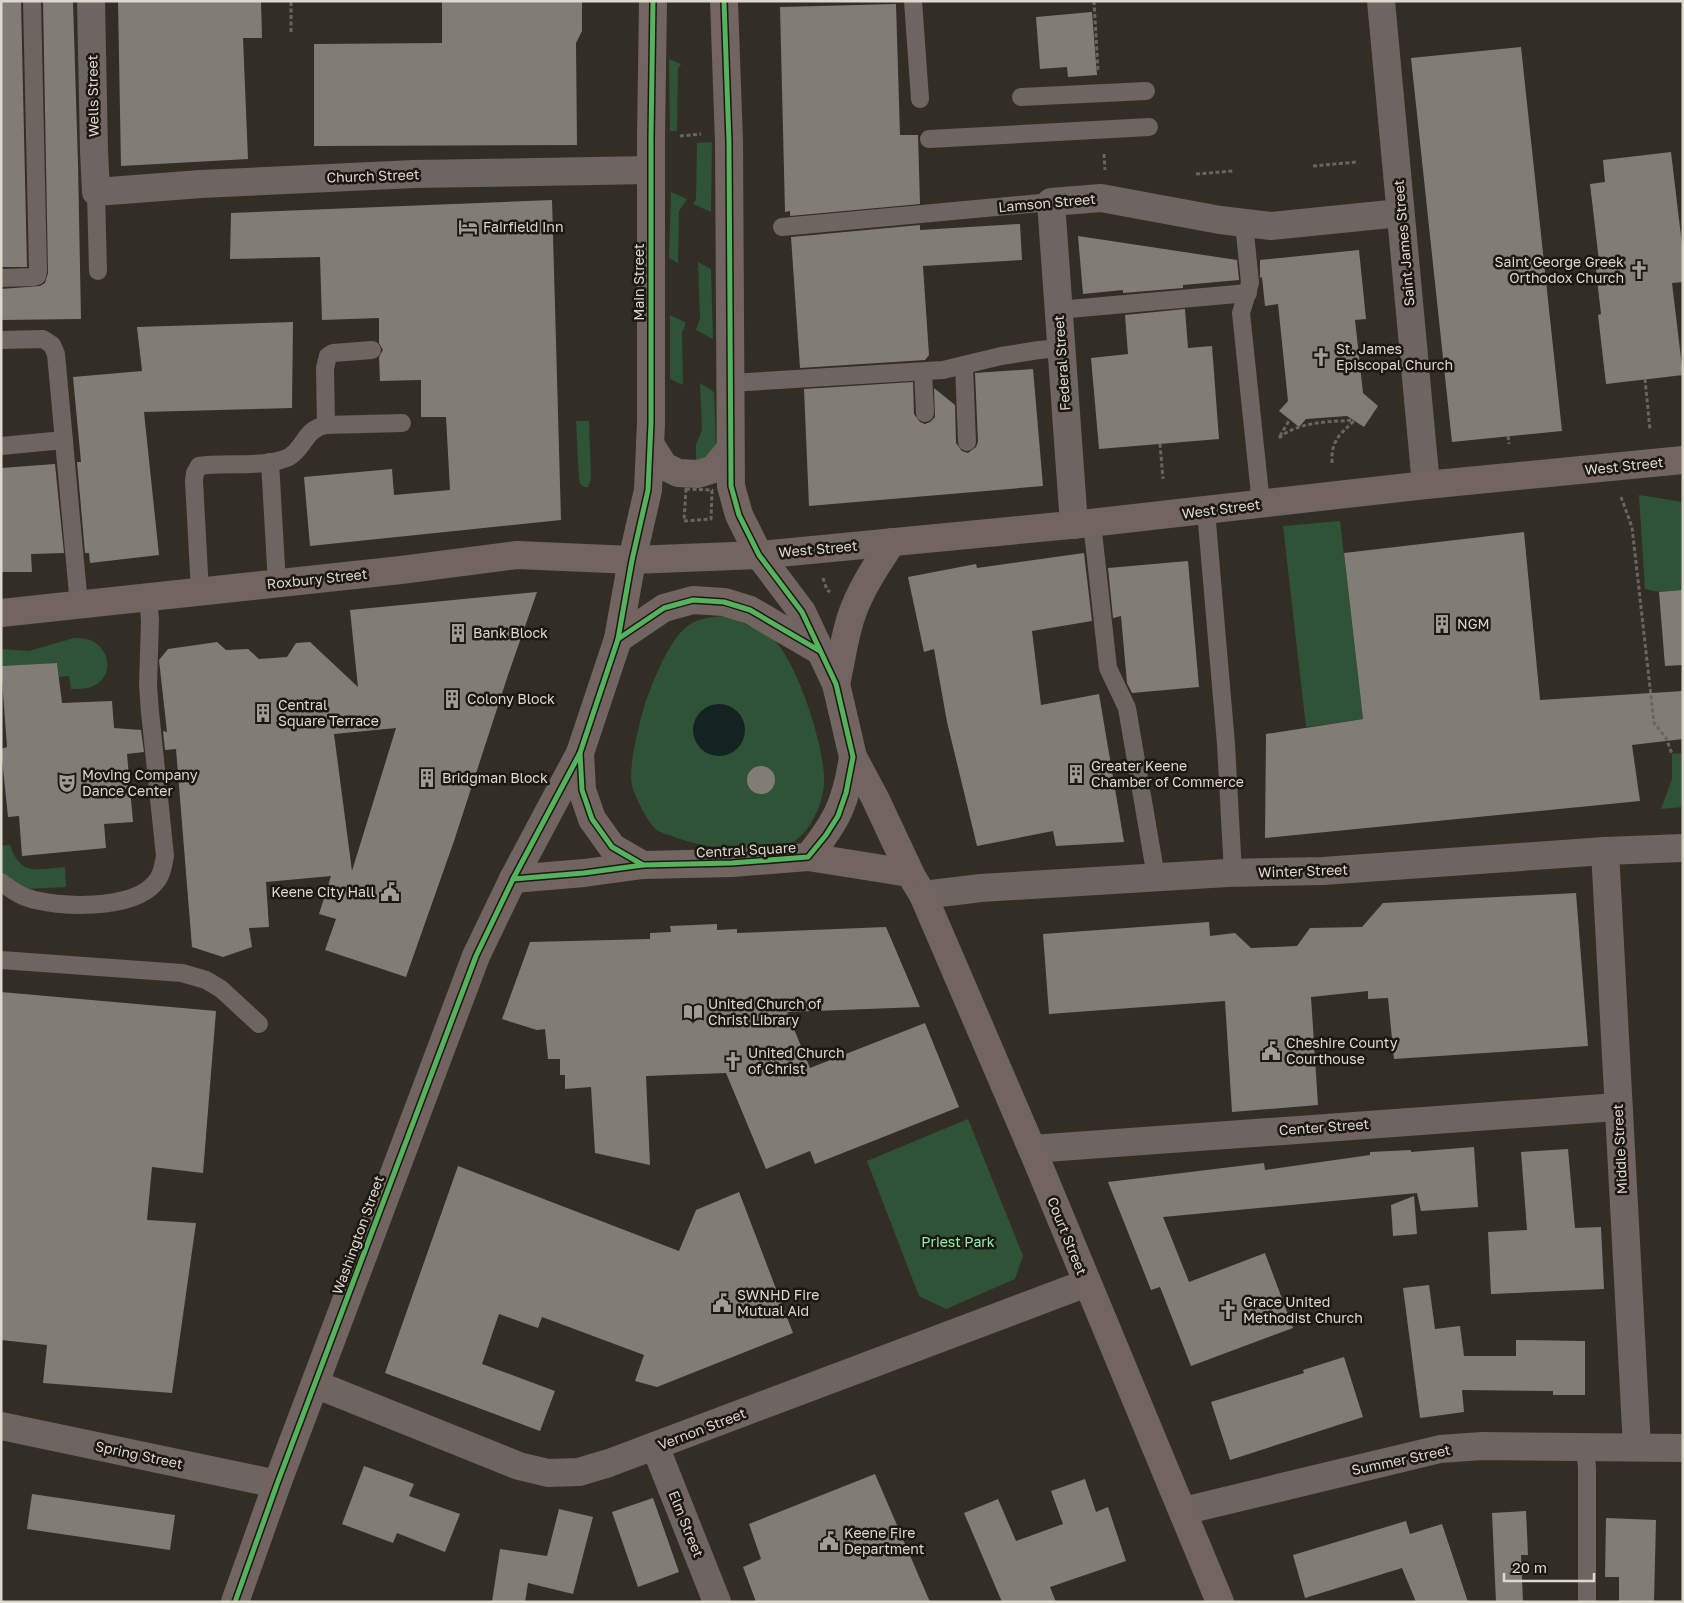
<svg xmlns="http://www.w3.org/2000/svg" width="1684" height="1603" font-family="'Golos Text',sans-serif">
	<style>
		.green { fill: #2f5337 }
		.water { fill: #142322 }
		.building { fill: #827c76; fill-rule: evenodd }
		.lines { fill: none; stroke-linecap: round; stroke-linejoin: round }
		.path { stroke: #6b6460; stroke-width: 3; stroke-dasharray: 4 2.5; stroke-linecap: butt }
		.lane { stroke: #6e6461; stroke-width: 18 }
		.street { stroke: #6e6461; stroke-width: 28 }
		.secondary { stroke: #726561; stroke-width: 28 }
		.cycleway-casing { stroke: #1c1811; stroke-width: 8 }
		.cycleway { stroke: #56b35d; stroke-width: 5 }
		.labels { text-anchor: middle; stroke-width: 5; stroke-linejoin: round; paint-order: stroke }
		.street-label { font-size: 14px; fill: #ded9ce; stroke: #1c1811 }
		.poi-label { font-size: 14px; fill: #ded9ce; stroke: #1c1811; text-anchor: start }
		.park-label { font-size: 14px; fill: #8df1a6; stroke: #1c1811 }
	</style>
	<rect width="100%" height="100%" fill="#322e25"/>
	<!-- green -->
	<g class="green">
		<polygon points="669,59 681,64 678,69 677,131 670,131"/>
		<polygon points="712,142 711,212 693,204 696,200 697,143"/>
		<polygon points="671,192 687,199 679,211 678,263 669,258"/>
		<polygon points="698,262 711,269 713,339 696,330 700,319"/>
		<polygon points="670,315 685,322 685,326 682,332 683,385 670,379"/>
		<polygon points="700,383 714,392 716,444 713,454 696,463 696,445 702,430"/>
		<polygon points="576,421 589,421 591,479 588,487 584,487 580,484 579,479"/>
		<polygon points="1639,495 1683,502 1683,590 1659,592 1645,589"/>
		<polygon points="1340,521 1363,719 1306,727 1283,526"/>
		<path d="M 729,616 C 740,622 767,633 775,641 C 798,664 826,751 824,783 C 823,799 818,811 810,825 C 804,833 795,844 784,846 C 747,852 708,850 672,836 C 668,835 662,833 658,831 C 649,825 634,796 632,785 C 628,768 639,725 644,707 C 651,686 667,645 683,630 C 696,617 712,617 729,616 Z"/>
		<path d="M 74,638 C 79,638 85,638 90,640 C 108,647 115,672 97,684 C 89,689 80,689 71,689 L 69,676 L 59,677 L 57,663 L 1,666 L 1,649 L 29,651 Z"/>
		<polygon points="1683,753 1683,807 1661,809 1672,779 1672,754"/>
		<path d="M 10,845 C 21,877 37,869 65,867 L 66,887 L 28,889 L 22,888 L 1,874 L 1,846 Z"/>
		<polygon points="968,1119 1023,1256 1015,1279 946,1309 919,1296 867,1161"/>
	</g>
	<!-- water -->
	<circle class="water" cx="719" cy="730" r="26"/>
	<!-- building -->
	<g class="building">
		<polygon points="1,1 21,1 27,267 1,267"/>
		<polygon points="43,1 73,1 78,164 81,319 1,320 1,289 40,286 45,283 48,273"/>
		<polygon points="118,1 261,1 262,38 243,38 248,159 121,166"/>
		<polygon points="442,1 582,1 582,31 576,43 577,145 314,146 314,44 442,43"/>
		<polygon points="896,4 900,135 918,135 920,204 790,216 790,211 785,212 780,7"/>
		<polygon points="1092,12 1097,75 1068,77 1067,67 1040,69 1036,17"/>
		<polygon points="1521,47 1562,431 1452,442 1411,58"/>
		<polygon points="1671,152 1683,253 1683,282 1672,283 1683,375 1606,384 1598,315 1601,314 1595,262 1599,261 1590,184 1605,182 1603,160"/>
		<polygon points="552,200 561,520 310,546 304,477 392,469 394,495 450,490 446,417 421,417 421,380 380,381 379,357 383,350 379,343 379,318 322,320 320,257 230,259 231,213"/>
		<polygon points="1020,224 1022,260 923,266 929,355 925,360 800,368 791,237 920,225 920,230"/>
		<polygon points="1078,236 1237,260 1239,280 1183,285 1183,288 1123,293 1123,290 1083,294"/>
		<polygon points="1359,250 1366,319 1355,320 1363,393 1378,406 1364,427 1347,416 1306,419 1299,427 1279,411 1288,401 1278,304 1265,306 1262,277 1260,278 1260,260"/>
		<polygon points="1185,309 1188,348 1212,346 1219,439 1099,449 1091,358 1128,354 1125,315"/>
		<polygon points="293,322 292,408 144,412 159,555 90,563 89,553 85,553 77,462 81,462 73,377 142,371 137,327"/>
		<polygon points="1033,369 1043,486 809,506 804,389 913,382 914,414 920,422 925,424 930,422 935,417 934,388 955,405 956,443 962,451 968,453 976,447 978,442 975,373"/>
		<polygon points="55,464 64,553 31,554 32,572 1,572 1,468"/>
		<polygon points="1524,532 1540,700 1683,691 1683,739 1632,745 1640,801 1265,838 1266,734 1363,719 1344,553"/>
		<polygon points="1084,553 1092,621 1032,631 1041,705 1099,694 1124,842 1056,846 1053,831 977,846 947,722 934,649 924,652 908,577 976,564 977,568"/>
		<polygon points="1188,561 1199,687 1132,693 1127,683 1121,616 1113,618 1108,568"/>
		<polygon points="1683,590 1683,665 1665,666 1659,592"/>
		<path d="M 537,592 L 508,675 L 454,841 L 406,977 L 325,950 L 336,919 L 319,914 L 331,876 L 266,882 L 269,927 L 249,928 L 252,947 L 223,957 L 192,947 L 176,749 L 165,750 L 163,731 L 167,732 L 159,660 L 168,649 L 217,642 L 226,650 L 248,649 L 259,659 L 287,657 L 296,643 L 310,642 L 358,687 L 350,610 ZM 396,728 L 352,871 L 334,734 Z"/>
		<polygon points="57,663 62,703 112,701 114,728 141,730 144,752 127,754 133,822 104,824 106,848 22,856 19,816 8,817 1,749 7,747 1,666"/>
		<circle cx="761" cy="780" r="14"/>
		<polygon points="1576,893 1588,1046 1394,1059 1388,998 1368,999 1368,991 1311,997 1318,1105 1232,1112 1225,1001 1049,1014 1043,934 1209,922 1210,936 1235,933 1251,948 1297,946 1310,928 1362,927 1383,903"/>
		<polygon points="717,924 717,930 737,929 737,933 886,927 920,1007 787,1012 810,1068 925,1023 959,1107 815,1164 810,1151 766,1169 726,1073 646,1076 650,1165 595,1153 591,1087 565,1089 565,1075 560,1075 560,1059 548,1059 545,1029 537,1030 502,1019 530,942 650,939 650,933 671,932 670,926"/>
		<polygon points="1,992 216,1011 203,1173 152,1167 147,1220 196,1223 172,1393 43,1383 47,1345 1,1340"/>
		<polygon points="1474,1147 1478,1207 1421,1211 1417,1193 1163,1217 1189,1282 1265,1253 1293,1328 1191,1366 1160,1287 1151,1290 1108,1182 1264,1163 1265,1170 1370,1155 1370,1152 1411,1150 1411,1152"/>
		<polygon points="1568,1149 1575,1228 1601,1227 1604,1289 1491,1294 1488,1232 1527,1230 1521,1152"/>
		<polygon points="458,1166 679,1251 696,1210 739,1192 793,1333 657,1387 635,1381 644,1355 542,1317 538,1328 499,1314 482,1364 555,1391 540,1431 385,1373"/>
		<polygon points="1414,1196 1417,1234 1393,1236 1391,1205"/>
		<polygon points="1429,1285 1435,1329 1460,1326 1464,1356 1516,1356 1516,1340 1585,1341 1585,1395 1553,1395 1553,1391 1462,1390 1464,1412 1420,1418 1403,1288"/>
		<polygon points="1344,1357 1363,1417 1230,1460 1211,1402 1304,1373 1303,1370"/>
		<polygon points="364,1466 414,1484 409,1496 460,1514 445,1552 397,1533 393,1543 342,1524"/>
		<polygon points="875,1474 930,1602 756,1602 743,1567 761,1559 749,1524"/>
		<polygon points="1085,1479 1096,1512 1108,1507 1126,1561 1050,1587 1056,1602 1002,1602 964,1513 998,1499 1016,1541 1063,1524 1051,1491"/>
		<polygon points="32,1494 175,1515 170,1550 27,1529"/>
		<polygon points="653,1498 679,1572 638,1587 612,1512"/>
		<polygon points="559,1509 593,1517 573,1594 528,1583 525,1602 492,1602 500,1549 547,1556"/>
		<polygon points="1526,1511 1528,1555 1521,1555 1523,1602 1496,1602 1492,1513"/>
		<polygon points="1606,1518 1656,1520 1654,1602 1619,1602 1619,1577 1605,1577"/>
		<polygon points="1406,1521 1410,1534 1442,1524 1468,1602 1416,1602 1402,1568 1305,1598 1293,1555"/>
	</g>
	<g class="lines">
		<!-- path -->
		<g class="path">
			<polyline points="1094,1 1098,70"/>
			<polyline points="291,32 291,1"/>
			<polyline points="680,136 701,134"/>
			<polyline points="1104,154 1105,170"/>
			<polyline points="1313,166 1357,162"/>
			<polyline points="1196,174 1233,171"/>
			<polyline points="1645,379 1650,430"/>
			<polyline points="1280,436 1290,419"/>
			<polyline points="1508,436 1509,444"/>
			<path d="M 1279,438 C 1299,421 1329,422 1354,420"/>
			<polyline points="1160,444 1163,479"/>
			<path d="M 1332,463 C 1331,441 1339,435 1354,421"/>
			<polygon points="686,489 712,490 711,519 684,521"/>
			<polyline points="1621,497 1632,527 1654,723 1666,738 1672,754"/>
			<polyline points="823,578 827,590 830,592"/>
		</g>
		<!-- lane -->
		<g class="lane">
			<polyline points="913,1 920,99"/>
			<polyline points="1021,97 1146,91"/>
			<polyline points="929,139 1149,127"/>
			<polyline points="96,192 98,271"/>
			<polyline points="1244,223 1250,283 1241,313 1261,504"/>
			<polyline points="782,227 1051,202"/>
			<polyline points="1,278 33,277 37,276 38,271 32,1"/>
			<polyline points="1058,310 1248,293"/>
			<polyline points="1,340 43,339 52,345 56,354 79,605"/>
			<polyline points="964,365 967,442"/>
			<polyline points="923,372 925,413"/>
			<polyline points="730,383 943,370 1001,356 1039,350 1061,348"/>
			<polyline points="326,425 325,368 328,356 333,353 372,350"/>
			<polyline points="1,446 64,440"/>
			<polyline points="270,462 277,584"/>
			<polyline points="1206,511 1226,744 1233,873"/>
			<polyline points="1092,523 1108,668 1127,708 1156,877"/>
			<path d="M 200,592 L 194,481 L 195,473 L 199,466 C 225,462 267,468 289,457 C 305,448 304,429 326,425 L 402,423"/>
			<path d="M 1,882 C 9,888 18,895 28,898 C 58,908 131,910 154,884 C 162,876 163,866 165,856 L 150,712 L 148,685 L 150,620 L 148,598"/>
			<polyline points="1,960 182,973 206,980 221,989 259,1024"/>
			<polyline points="1585,1447 1587,1468 1587,1602"/>
		</g>
		<!-- street -->
		<g class="street">
			<polyline points="91,1 94,151 96,192 201,184 414,174 651,170"/>
			<polyline points="1381,1 1426,485"/>
			<polyline points="1074,525 1051,202 1101,198 1220,220 1271,226 1400,213"/>
			<polyline points="1605,851 1637,1447"/>
			<polyline points="923,895 981,888 1227,873 1323,871 1605,851 1683,848"/>
			<polyline points="1032,1149 1617,1107"/>
			<polyline points="315,1384 519,1466 548,1473 579,1472 609,1463 1087,1283"/>
			<polyline points="1,1426 277,1484"/>
			<polyline points="655,1446 717,1602"/>
			<polyline points="1183,1511 1440,1449 1482,1446 1683,1448"/>
		</g>
		<!-- secondary -->
		<g class="secondary">
			<polyline points="724,1 729,142 731,486 739,515 759,555 802,612 836,684 853,757 875,798 912,877 923,895 1032,1149 1220,1602"/>
			<polyline points="650,444 664,466 678,473 698,474 714,469 730,449"/>
			<polyline points="1,613 401,570 517,555 632,560 759,555 1081,524 1426,485 1683,460"/>
			<polyline points="618,639 664,608 693,600 724,602 750,610 820,651"/>
			<path d="M 836,684 C 841,662 844,639 851,617 C 860,590 876,566 892,542"/>
			<polyline points="580,753 582,790 592,819 612,847 643,865"/>
			<path d="M 808,857 C 837,821 846,803 853,757"/>
			<polyline points="513,879 584,873 643,865 732,863 808,857 909,873"/>
			<polyline points="235,1602 277,1484 476,956 513,879 580,753 618,639 632,560 648,490 651,423 651,137 653,1"/>
		</g>
		<!-- cycleway casing -->
		<g class="cycleway-casing">
			<g id="cycleway">
				<polyline points="618,639 664,608 693,600 724,602 750,610 820,651"/>
				<polyline points="580,753 582,790 592,819 612,847 643,865"/>
				<polyline points="513,879 584,873 643,865 732,863 808,857 826,835 838,816 846,793 853,757 836,684 802,612 759,555 739,515 731,486 729,142 724,1"/>
				<polyline points="235,1602 277,1484 476,956 513,879 580,753 618,639 632,560 648,490 651,423 651,137 653,1"/>
			</g>
		</g>
		<!-- cycleway -->
		<use href="#cycleway" class="cycleway"/>
	</g>
	<!-- icons -->
	<defs>
		<g id="hotel-bare" transform="scale(1.5)"><path d="M-6-4.5h1.5V1H6V5H4.5V3h-9V5H-6ZM-4 0a1.8 1.8 0 1 1 3.6 0ZM.5 0V-2.5h3Q6-2.5 6 0Z" fill="#a29d93" stroke="#1c1811" stroke-width="2.5" paint-order="stroke"/></g>
		<g id="church-bare" transform="scale(1.5)"><path d="M-1.2-6h2.4v3.5h3.3v2.4h-3.3V6h-2.4V-.1h-3.3v-2.4h3.3Z" fill="#a29d93" stroke="#1c1811" stroke-width="2.5" paint-order="stroke"/></g>
		<g id="building-bare" transform="scale(1.5)"><path d="M-4-6H4V6H1V3H-1V6H-4ZM-2.5-4.3h1.7v1.8h-1.7ZM.8-4.3h1.7v1.8H.8ZM-2.5-1h1.7V.8h-1.7ZM.8-1h1.7V.8H.8Z" fill="#a29d93" stroke="#1c1811" stroke-width="2.5" paint-order="stroke"/></g>
		<g id="theatre-bare" transform="scale(1.5)"><path d="M-5-5.5Q0-4 5-5.5V0Q5 5 0 6Q-5 5-5 0ZM-3.3-2.5H-1v1.5H-3.3ZM1-2.5H3.3v1.5H1ZM-2.8 1Q0 5.5 2.8 1Z" fill="#a29d93" stroke="#1c1811" stroke-width="2.5" paint-order="stroke"/></g>
		<g id="civic-bare" transform="scale(1.5)"><path d="M-.6-6.5H3V-4.5H.6V-3L4-1V1h2V6H-6V1h2V-1L-.6-3ZM-1.2 2.5V6h2.4V2.5Z" fill="#a29d93" stroke="#1c1811" stroke-width="2.5" paint-order="stroke"/></g>
		<g id="library-bare" transform="scale(1.5)"><path d="M-6-4Q-3-5.5-.7-3.5V5Q-3 3-6 4ZM6-4Q3-5.5 .7-3.5V5Q3 3 6 4Z" fill="#a29d93" stroke="#1c1811" stroke-width="2.5" paint-order="stroke"/></g>
	</defs>
	<g fill-rule="evenodd">
		<use href="#hotel-bare" x="468" y="227"/>
		<use href="#church-bare" x="1639" y="270"/>
		<use href="#church-bare" x="1321" y="357"/>
		<use href="#building-bare" x="1442" y="624"/>
		<use href="#building-bare" x="458" y="633"/>
		<use href="#building-bare" x="452" y="699"/>
		<use href="#building-bare" x="263" y="713"/>
		<use href="#building-bare" x="1076" y="774"/>
		<use href="#building-bare" x="427" y="778"/>
		<use href="#theatre-bare" x="67" y="783"/>
		<use href="#civic-bare" x="390" y="892"/>
		<use href="#library-bare" x="693" y="1012"/>
		<use href="#civic-bare" x="1271" y="1051"/>
		<use href="#church-bare" x="733" y="1061"/>
		<use href="#civic-bare" x="722" y="1303"/>
		<use href="#church-bare" x="1228" y="1310"/>
		<use href="#civic-bare" x="829" y="1541"/>
	</g>
	<g class="labels">
		<!-- street labels -->
		<g class="street-label">
			<text transform="translate(93 96) rotate(-91)" y="5">Wells Street</text>
			<text transform="translate(373 176) rotate(-2)" y="5">Church Street</text>
			<text transform="translate(1047 203) rotate(-5)" y="5">Lamson Street</text>
			<text transform="translate(1404 243) rotate(-95)" y="5">Saint James Street</text>
			<text transform="translate(639 282) rotate(-90)" y="5">Main Street</text>
			<text transform="translate(1062 363) rotate(-94)" y="5">Federal Street</text>
			<text transform="translate(1624 466) rotate(-6)" y="5">West Street</text>
			<text transform="translate(1221 509) rotate(-7)" y="5">West Street</text>
			<text transform="translate(818 549) rotate(-5)" y="5">West Street</text>
			<text transform="translate(317 579) rotate(-6)" y="5">Roxbury Street</text>
			<text transform="translate(746 850) rotate(-3)" y="5">Central Square</text>
			<text transform="translate(1303 871) rotate(-2)" y="5">Winter Street</text>
			<text transform="translate(1324 1127) rotate(-4)" y="5">Center Street</text>
			<text transform="translate(1620 1149) rotate(-93)" y="5">Middle Street</text>
			<text transform="translate(358 1235) rotate(-70)" y="5">Washington Street</text>
			<text transform="translate(1067 1236) rotate(68)" y="5">Court Street</text>
			<text transform="translate(702 1429) rotate(-21)" y="5">Vernon Street</text>
			<text transform="translate(139 1455) rotate(12)" y="5">Spring Street</text>
			<text transform="translate(1401 1460) rotate(-12)" y="5">Summer Street</text>
			<text transform="translate(686 1524) rotate(68)" y="5">Elm Street</text>
		</g>
		<!-- poi labels -->
		<g class="poi-label">
			<text x="483" y="232">Fairfield Inn</text>
			<text x="1624" y="267" text-anchor="end">Saint George Greek<tspan x="1624" dy="16">Orthodox Church</tspan></text>
			<text x="1336" y="354">St. James<tspan x="1336" dy="16">Episcopal Church</tspan></text>
			<text x="1457" y="629">NGM</text>
			<text x="473" y="638">Bank Block</text>
			<text x="467" y="704">Colony Block</text>
			<text x="278" y="710">Central<tspan x="278" dy="16">Square Terrace</tspan></text>
			<text x="1091" y="771">Greater Keene<tspan x="1091" dy="16">Chamber of Commerce</tspan></text>
			<text x="82" y="780">Moving Company<tspan x="82" dy="16">Dance Center</tspan></text>
			<text x="442" y="783">Bridgman Block</text>
			<text x="375" y="897" text-anchor="end">Keene City Hall</text>
			<text x="708" y="1009">United Church of<tspan x="708" dy="16">Christ Library</tspan></text>
			<text x="1286" y="1048">Cheshire County<tspan x="1286" dy="16">Courthouse</tspan></text>
			<text x="748" y="1058">United Church<tspan x="748" dy="16">of Christ</tspan></text>
			<text x="737" y="1300">SWNHD Fire<tspan x="737" dy="16">Mutual Aid</tspan></text>
			<text x="1243" y="1307">Grace United<tspan x="1243" dy="16">Methodist Church</tspan></text>
			<text x="844" y="1538">Keene Fire<tspan x="844" dy="16">Department</tspan></text>
		</g>
		<!-- park labels -->
		<g class="park-label">
			<text x="958" y="1247">Priest Park</text>
		</g>
	</g>
	<!-- border -->
	<rect width="1684" height="1603" fill="none" stroke="#ded9ce" stroke-width="5"/>
	<!-- scale -->
	<path d="M1504 1573v8h90v-8" fill="none" stroke="#ded9ce" stroke-width="2.5"/>
	<text x="1512" y="1573" font-size="15" fill="#ded9ce" stroke="#1c1811" stroke-width="4" paint-order="stroke">20 m</text>
</svg>
